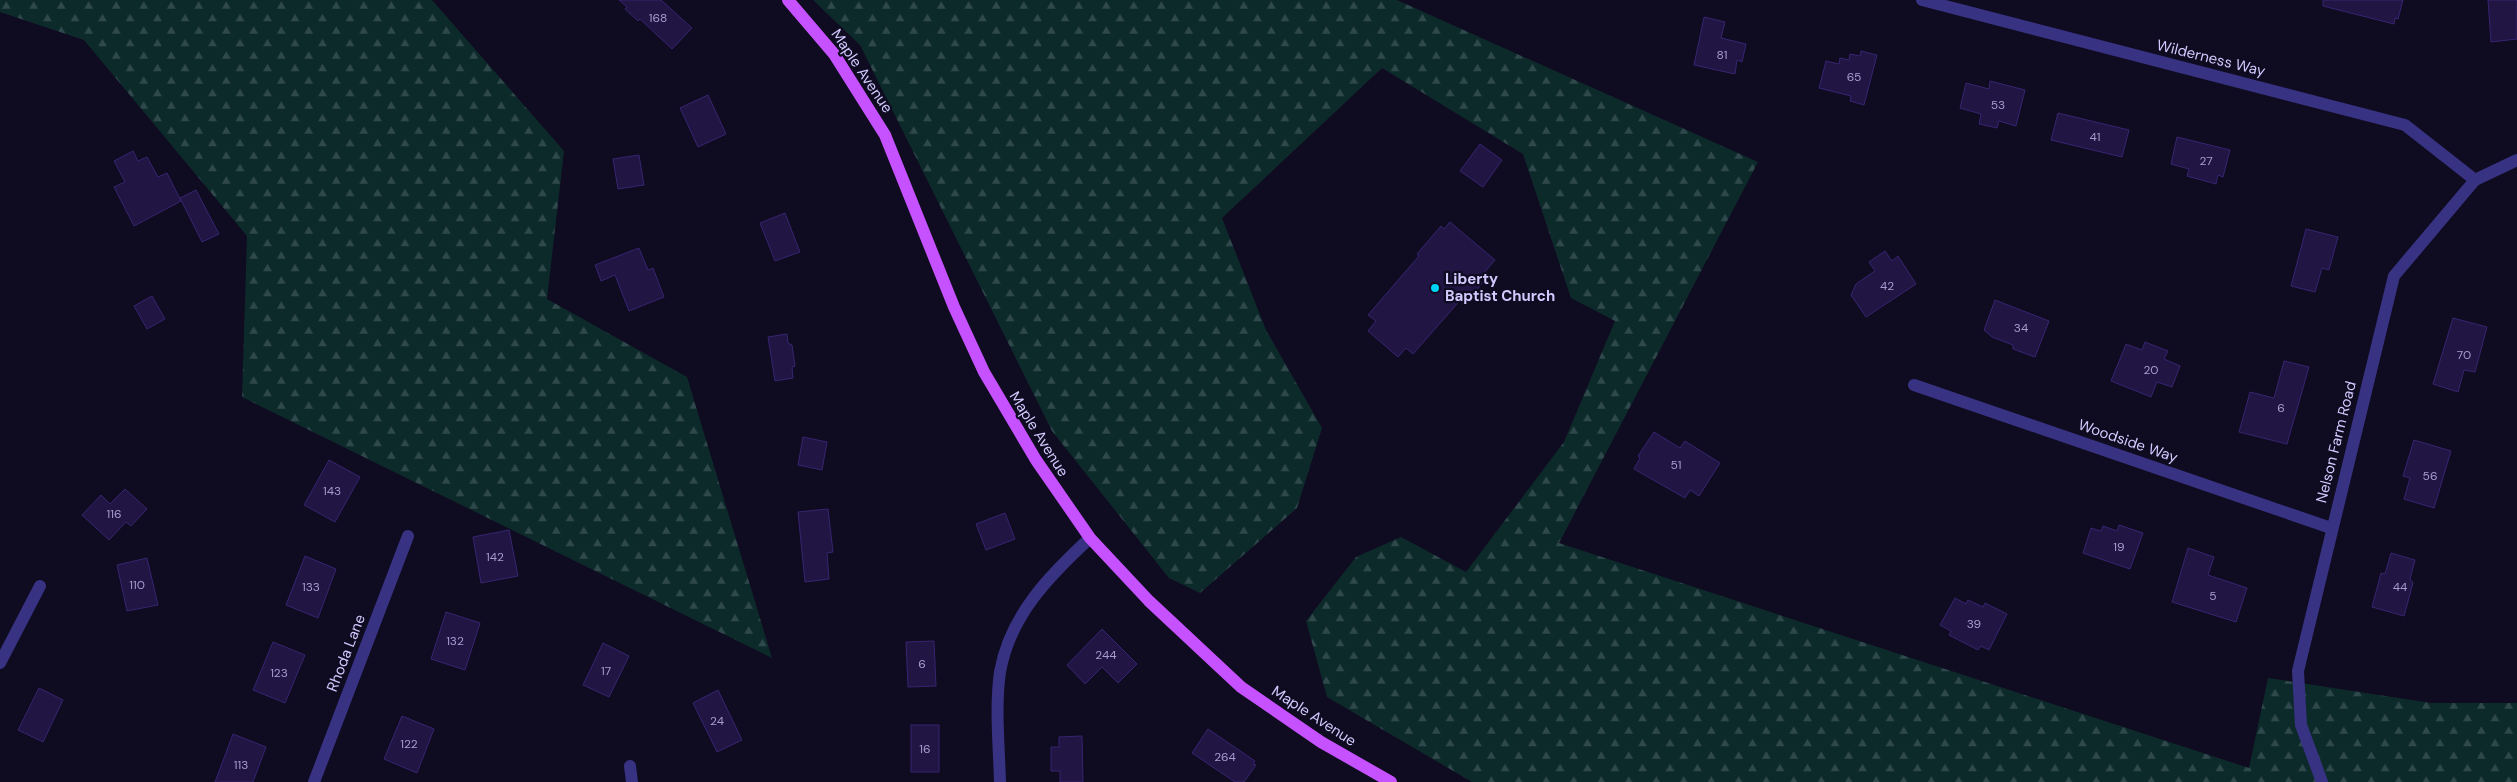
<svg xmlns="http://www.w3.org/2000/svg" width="2517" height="782" font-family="'DM Sans',sans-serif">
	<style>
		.forest { fill: url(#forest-firs) }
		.building { fill: #201543; stroke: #372571 }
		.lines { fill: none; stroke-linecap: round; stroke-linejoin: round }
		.minor { stroke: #383283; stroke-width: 12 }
		.major { stroke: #c551ff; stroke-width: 12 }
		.poi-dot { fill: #00d2f5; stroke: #0f0b20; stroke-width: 2 }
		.labels { text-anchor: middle; stroke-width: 4.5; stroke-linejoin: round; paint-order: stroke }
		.number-label { font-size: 12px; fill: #a69dd0 }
		.street-label { font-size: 15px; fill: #d2caff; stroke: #0f0b20 }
		.poi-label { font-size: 15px; font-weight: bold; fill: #d2caff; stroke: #0f0b20; text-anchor: start }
	</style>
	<defs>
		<pattern id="forest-firs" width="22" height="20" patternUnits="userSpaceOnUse" patternTransform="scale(1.25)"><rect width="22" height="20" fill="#0d2a2b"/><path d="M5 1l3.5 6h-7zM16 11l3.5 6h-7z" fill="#2f484b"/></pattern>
	</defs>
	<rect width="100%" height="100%" fill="#0f0b20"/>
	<!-- forest -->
	<g class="forest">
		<polygon points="0,0 432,0 564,151 547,299 687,377 772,658 242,397 247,236 84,40 0,12"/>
		<polygon points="813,0 1397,0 1758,162 1559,543 2249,768 2268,678 2431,703 2517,703 2517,782 1472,782 1327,697 1306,621 1356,557 1401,537 1466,572 1564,442 1615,321 1571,298 1523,154 1382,68 1222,218 1266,330 1322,428 1297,508 1200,593 1169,578 1052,431 860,45"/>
	</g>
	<!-- building -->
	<g class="building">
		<polygon points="619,0 661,0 692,28 672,49 640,19 638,21 625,9 627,7"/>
		<polygon points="2323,0 2403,0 2398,19 2395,18 2394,24 2323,6"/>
		<polygon points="2488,0 2517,0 2517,39 2491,42"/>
		<polygon points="1704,17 1725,22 1721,38 1746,44 1742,62 1737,60 1735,74 1694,65"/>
		<polygon points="1861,51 1877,55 1864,105 1850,101 1851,96 1819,88 1826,61 1839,64 1840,58 1849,60 1850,54 1860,56"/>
		<polygon points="1990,81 2025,90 2016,126 1999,121 1997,128 1979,124 1981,114 1960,108 1966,83 1989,89"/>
		<polygon points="708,95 726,134 698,147 680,108"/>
		<polygon points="2058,113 2129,130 2122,157 2051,140"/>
		<polygon points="2177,137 2230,150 2223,177 2218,175 2216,184 2187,176 2189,169 2171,164"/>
		<polygon points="1480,144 1502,160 1483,187 1460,171"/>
		<polygon points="133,151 138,161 147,157 158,177 167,173 181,201 134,226 114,187 125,182 114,161"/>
		<polygon points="639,155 644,185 618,189 613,159"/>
		<polygon points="196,190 219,234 202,242 180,198"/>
		<polygon points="785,213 800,252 775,261 760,223"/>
		<polygon points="1450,222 1495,260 1483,274 1487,278 1467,301 1462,298 1413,354 1406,348 1398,357 1368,331 1376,321 1368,315 1419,256 1417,254 1441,226 1444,229"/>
		<polygon points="2306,229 2338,237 2329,270 2322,268 2315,292 2291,286"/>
		<polygon points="639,248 648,270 653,268 664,297 629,311 615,275 601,281 595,265"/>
		<polygon points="1885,251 1892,261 1898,256 1916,284 1866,317 1851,295 1856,284 1875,271 1869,262"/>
		<polygon points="152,296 165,319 147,329 134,306"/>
		<polygon points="1995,300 2049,321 2035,357 2013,349 2013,345 1992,337 1984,330"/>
		<polygon points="2453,318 2487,327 2475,372 2464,370 2458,392 2433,384"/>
		<polygon points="787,334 788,343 792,345 795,366 792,367 793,378 775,381 768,337"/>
		<polygon points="2145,342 2168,351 2164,359 2180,366 2172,387 2157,382 2151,397 2111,381 2126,344 2142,350"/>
		<polygon points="2284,361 2309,367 2287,444 2239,432 2250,392 2274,398"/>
		<polygon points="1654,432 1680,448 1685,441 1720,463 1699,496 1690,490 1685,498 1634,469 1640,458 1638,456"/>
		<polygon points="803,437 827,442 822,470 798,465"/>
		<polygon points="2414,440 2451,451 2434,508 2404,499 2410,478 2403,476"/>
		<polygon points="329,460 360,477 335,522 304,505"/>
		<polygon points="125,489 147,509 131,526 126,522 109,540 82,515 101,495 110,504"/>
		<polygon points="828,509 833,552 827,553 829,579 805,582 798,512"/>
		<polygon points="1005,513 1015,539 986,550 976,524"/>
		<polygon points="2119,525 2143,533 2130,569 2083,553 2091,528 2101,531 2103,526 2117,531"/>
		<polygon points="509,530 518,576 481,583 473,537"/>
		<polygon points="2188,548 2214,557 2208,575 2247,588 2236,622 2172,602"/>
		<polygon points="2391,553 2415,560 2410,579 2413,583 2404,616 2372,607 2381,573 2385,574"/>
		<polygon points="305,556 336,569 318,618 286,605"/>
		<polygon points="147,558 158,605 127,611 117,565"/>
		<polygon points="1955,598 1966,604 1968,600 1983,607 1985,603 2007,614 1989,650 1981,646 1978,650 1949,635 1951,631 1940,625"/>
		<polygon points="446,612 480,623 465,670 431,659"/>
		<polygon points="1102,629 1137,664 1118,683 1102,667 1085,684 1067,665"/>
		<polygon points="934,641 936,686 908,687 906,642"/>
		<polygon points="273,642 305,655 285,703 253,690"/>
		<polygon points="603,643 629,656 609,697 583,685"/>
		<polygon points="39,688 63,700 43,742 18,730"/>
		<polygon points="718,690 742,740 717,752 693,703"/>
		<polygon points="402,716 434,729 417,773 384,759"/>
		<rect x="911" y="725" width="28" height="47"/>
		<polygon points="1208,729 1255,761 1253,764 1256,765 1244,782 1235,782 1192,753"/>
		<polygon points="233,734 266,747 253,782 215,782"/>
		<polygon points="1082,736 1083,782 1060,782 1060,771 1051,771 1051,747 1059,747 1059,737"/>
	</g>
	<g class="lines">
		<!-- minor -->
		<g class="minor">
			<polyline points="1922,0 2405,125 2475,180"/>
			<polyline points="1914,385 2331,528"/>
			<polyline points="0,663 40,586"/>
			<polyline points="630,766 632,782"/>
			<polyline points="314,782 408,536"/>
			<path d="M 1000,782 C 999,746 995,707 1000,672 C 1010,615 1050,575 1090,538"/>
			<polyline points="2322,782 2301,725 2298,671 2394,276 2475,180 2517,160"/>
		</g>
		<!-- major -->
		<polyline class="major" points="788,0 834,54 885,135 954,307 984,372 1036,460 1090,538 1149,601 1241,687 1321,742 1391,782"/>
	</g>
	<!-- markers -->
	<circle class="poi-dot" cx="1435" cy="288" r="5"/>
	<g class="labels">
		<!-- number labels -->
		<g class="number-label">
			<text x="658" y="22">168</text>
			<text x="1722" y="59">81</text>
			<text x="1854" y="81">65</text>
			<text x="1998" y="109">53</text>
			<text x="2095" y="141">41</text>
			<text x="2206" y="165">27</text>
			<text x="1887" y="290">42</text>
			<text x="2021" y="332">34</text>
			<text x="2464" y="359">70</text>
			<text x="2151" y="374">20</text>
			<text x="2281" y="412">6</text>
			<text x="1676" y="469">51</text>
			<text x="2430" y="480">56</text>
			<text x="332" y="495">143</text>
			<text x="114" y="518">116</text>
			<text x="2119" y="551">19</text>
			<text x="495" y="561">142</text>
			<text x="137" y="589">110</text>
			<text x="311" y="591">133</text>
			<text x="2400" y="591">44</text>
			<text x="2213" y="600">5</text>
			<text x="1974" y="628">39</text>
			<text x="455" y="645">132</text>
			<text x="1106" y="659">244</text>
			<text x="922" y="668">6</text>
			<text x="606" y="675">17</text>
			<text x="279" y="677">123</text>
			<text x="717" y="725">24</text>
			<text x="409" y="748">122</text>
			<text x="925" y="753">16</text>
			<text x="1225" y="761">264</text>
			<text x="241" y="769">113</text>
		</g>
		<!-- street labels -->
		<g class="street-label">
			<text transform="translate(2211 58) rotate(14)" y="5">Wilderness Way</text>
			<text transform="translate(862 71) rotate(56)" y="5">Maple Avenue</text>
			<text transform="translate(1039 434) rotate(58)" y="5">Maple Avenue</text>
			<text transform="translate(2128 441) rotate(19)" y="5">Woodside Way</text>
			<text transform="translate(2336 442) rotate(-76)" y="5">Nelson Farm Road</text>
			<text transform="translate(346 653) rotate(-69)" y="5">Rhoda Lane</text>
			<text transform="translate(1314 716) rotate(33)" y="5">Maple Avenue</text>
		</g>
		<!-- poi labels -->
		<g class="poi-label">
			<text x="1445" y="284">Liberty<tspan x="1445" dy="17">Baptist Church</tspan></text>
		</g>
	</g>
</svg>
